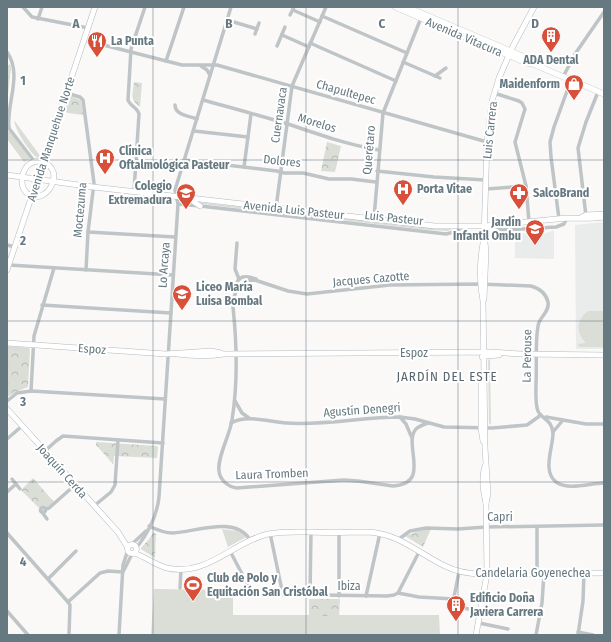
<svg xmlns="http://www.w3.org/2000/svg" width="611" height="642" font-family="'Fira Sans Condensed',sans-serif">
	<style>
		.built { fill: #eaebeb }
		.grass { fill: #daded7 }
		.park { fill: url(#park-crowns) }
		.lines { fill: none; stroke-linecap: round; stroke-linejoin: round }
		.secondary-casing { stroke: #b4babe; stroke-width: 6 }
		.primary-casing { stroke: #b3b9bc; stroke-width: 6 }
		.street { stroke: #bfc4c7; stroke-width: 3.5 }
		.secondary { stroke: #fff; stroke-width: 5 }
		.primary { stroke: #fff; stroke-width: 5.5 }
		.grid { fill: none; stroke: #667880; stroke-width: 1; stroke-opacity: 0.55 }
		.labels { text-anchor: middle; stroke-width: 4; stroke-linejoin: round; paint-order: stroke }
		.street-label { font-size: 12px; fill: #667880; stroke: #fff }
		.poi-label { font-size: 12px; font-weight: bold; fill: #667880; stroke: #fff; text-anchor: start }
		.neighbourhood-label { font-size: 13px; letter-spacing: 1px; fill: #58656c; stroke: #fff }
		.grid-label { font-size: 13px; text-anchor: middle; font-weight: bold; fill: #667880; stroke: #fff; stroke-width: 4; stroke-linejoin: round; paint-order: stroke }
	</style>
	<defs>
		<pattern id="park-crowns" width="20" height="18" patternUnits="userSpaceOnUse"><rect width="20" height="18" fill="#daded7"/><path d="M2 6a3 3 0 1 1 6 0M12 15a3 3 0 1 1 6 0" fill="none" stroke="#b5b9b4"/></pattern>
	</defs>
	<rect width="100%" height="100%" fill="#faf9f8"/>
	<!-- built -->
	<g class="built">
		<polygon points="604,222 604,349 576,349 575,225"/>
		<polygon points="554,230 554,259 515,258 515,233 533,234 533,231 543,231 544,234"/>
	</g>
	<!-- grass -->
	<g class="grass">
		<path d="M 14,120 L 41,157 L 39,159 C 30,154 15,130 14,120 Z"/>
		<polygon points="7,131 9,131 30,159 24,162 7,139"/>
		<polygon points="197,202 418,226 452,229 448,231 429,230 200,204"/>
		<path d="M 588,311 L 604,311 L 604,347 L 579,347 L 578,344 L 586,343 C 576,333 576,320 588,311 Z"/>
		<polygon points="490,358 491,425 489,423 488,361"/>
		<polygon points="222,529 237,531 248,536 228,547"/>
		<polygon points="154,589 233,590 233,615 439,615 440,635 151,635"/>
	</g>
	<!-- park -->
	<g class="park">
		<polygon points="10,64 11,68 7,103 7,66"/>
		<path d="M 134,82 L 142,83 L 140,107 C 129,99 133,94 134,82 Z"/>
		<polygon points="70,96 81,100 83,115 68,113 65,110"/>
		<polygon points="327,142 341,146 335,172 321,171"/>
		<polygon points="7,346 29,348 30,350 28,387 18,391 7,397"/>
		<polygon points="96,442 156,446 158,447 157,458 114,456 113,464 96,445"/>
		<polygon points="33,478 54,502 47,507 43,506 39,508 21,490"/>
		<polygon points="431,529 423,547 405,536 418,531"/>
		<polygon points="153,532 156,534 155,558 141,549 141,548 150,538"/>
		<polygon points="309,599 340,599 339,616 309,616"/>
	</g>
	<g class="lines">
		<!-- secondary casing -->
		<g class="secondary-casing">
			<g id="secondary">
				<path d="M 37,161 C 69,164 49,206 29,195 C 25,192 22,187 22,182 C 22,172 26,163 37,161 Z"/>
				<path d="M 7,175 L 93,187 L 435,226 L 485,226 L 567,218 C 580,218 591,219 604,217"/>
				<polyline points="188,198 200,206"/>
				<polyline points="582,217 586,215 604,214"/>
				<polyline points="7,270 95,7"/>
				<polyline points="484,299 486,251 485,243"/>
				<polyline points="7,343 166,354 211,351 221,353"/>
				<path d="M 177,354 C 193,356 208,357 224,354 L 491,352 L 521,354 L 604,355"/>
				<polyline points="482,357 485,356 499,355"/>
				<polyline points="481,373 481,428 483,441"/>
				<polyline points="7,409 118,532 128,548"/>
				<path d="M 486,503 L 488,494 L 485,448 L 483,301 C 479,281 480,258 484,238 L 487,142 L 492,101 L 499,78 L 512,48 L 534,7"/>
				<circle cx="132" cy="549" r="4.5"/>
				<path d="M 134,553 C 146,557 155,565 167,568 C 207,577 233,542 268,534 C 282,531 297,532 311,532 C 330,533 349,532 368,532 C 400,534 418,553 445,566 C 457,572 470,574 483,574 L 604,573"/>
				<path d="M 476,635 L 487,574 L 486,503 C 483,491 481,478 485,466"/>
			</g>
		</g>
		<!-- primary casing -->
		<g class="primary-casing">
			<g id="primary">
				<polyline points="395,7 513,57 526,63 533,64 604,94"/>
				<polyline points="407,7 527,58 532,63"/>
			</g>
		</g>
		<!-- street -->
		<g class="street">
			<polyline points="23,7 32,17 88,28"/>
			<polyline points="293,10 320,22"/>
			<polyline points="290,15 294,7"/>
			<polyline points="322,16 407,53"/>
			<polyline points="38,19 42,7"/>
			<polyline points="227,20 257,29"/>
			<polyline points="255,34 259,23"/>
			<polyline points="282,35 309,47"/>
			<polyline points="84,40 182,65 217,65 487,142"/>
			<polyline points="310,43 396,81"/>
			<polyline points="277,46 285,27"/>
			<path d="M 7,52 C 23,75 6,103 9,128 L 7,128"/>
			<polyline points="166,61 184,7"/>
			<polyline points="403,62 440,78"/>
			<polyline points="201,66 207,70 210,75"/>
			<polyline points="435,76 446,68"/>
			<polyline points="563,77 575,54 604,12"/>
			<polyline points="66,93 80,97 83,100 94,183 88,232 86,270"/>
			<polyline points="494,93 519,101 522,103 525,109 515,142 526,186 529,222"/>
			<path d="M 203,100 C 232,108 262,116 291,125 C 320,135 349,145 379,150"/>
			<path d="M 175,105 C 175,115 189,116 197,119"/>
			<polyline points="8,127 34,161"/>
			<polyline points="194,131 248,137"/>
			<polyline points="184,160 277,171 284,173 303,173 329,179 351,179 376,182"/>
			<polyline points="244,167 251,114"/>
			<polyline points="377,171 434,177 486,180"/>
			<polyline points="486,189 526,186"/>
			<path d="M 134,191 L 139,114 C 138,108 130,106 128,100 L 131,49 L 145,7"/>
			<polyline points="178,204 200,206 446,234 454,232 463,227"/>
			<polyline points="276,208 292,86 326,7"/>
			<polyline points="586,216 578,148 586,122 598,92"/>
			<polyline points="374,218 383,113 421,18"/>
			<polyline points="559,219 551,157 550,142 554,127 571,80"/>
			<polyline points="494,225 502,230 556,227 564,224 567,218"/>
			<polyline points="88,232 175,237"/>
			<polyline points="237,243 235,269 239,279"/>
			<polyline points="7,245 15,247"/>
			<polyline points="9,265 173,275"/>
			<path d="M 235,292 C 236,277 242,274 256,279"/>
			<polyline points="42,305 171,313"/>
			<polyline points="31,391 34,336 54,268"/>
			<polyline points="7,401 17,393 31,391 165,399"/>
			<polyline points="235,401 242,413 249,418"/>
			<polyline points="400,417 406,424 412,438"/>
			<polyline points="546,417 586,424 604,424"/>
			<path d="M 231,423 C 247,414 269,422 286,423 C 324,426 362,417 400,417 L 415,419 L 444,427 L 492,428 L 527,425 L 541,415"/>
			<path d="M 428,423 C 425,424 420,426 417,428 C 401,442 433,484 393,486 L 358,481 L 344,480 L 237,488 C 228,487 220,480 219,471 C 217,457 230,435 232,420 C 238,383 237,345 233,307 C 233,293 239,280 255,280 L 288,291 L 307,294 L 390,285 L 480,284 L 531,286 C 538,288 546,293 548,302 C 550,312 539,317 538,326 C 535,343 537,367 536,384 C 536,392 535,404 538,411 C 541,419 552,419 553,433 C 553,448 542,471 556,482 C 569,491 590,483 604,483"/>
			<polyline points="553,432 563,420"/>
			<polyline points="7,439 22,426"/>
			<polyline points="45,451 56,441 63,436 163,443"/>
			<polyline points="12,479 20,489"/>
			<polyline points="7,492 16,484"/>
			<polyline points="94,506 111,492 115,485 118,440"/>
			<circle cx="43" cy="510" r="2.5"/>
			<polyline points="46,509 49,508 75,485"/>
			<polyline points="42,512 47,519"/>
			<path d="M 149,526 C 157,530 165,533 173,533 C 195,532 236,515 250,540"/>
			<polyline points="7,533 68,602 70,605 69,635"/>
			<polyline points="270,533 283,595"/>
			<polyline points="399,539 410,531 426,528 458,529 486,527 604,525"/>
			<polyline points="132,544 146,531"/>
			<path d="M 137,547 C 148,533 157,515 159,497 L 178,204 L 175,190 L 231,7"/>
			<polyline points="230,551 251,591 255,594 387,596 394,595 398,593 419,552"/>
			<polyline points="124,570 132,554"/>
			<polyline points="459,572 453,602 454,606 457,607 481,611"/>
			<polyline points="537,573 537,527"/>
			<polyline points="48,579 76,551"/>
			<polyline points="180,588 181,570"/>
			<polyline points="398,593 419,597 454,599"/>
			<polyline points="310,595 311,532"/>
			<polyline points="339,596 339,533"/>
			<polyline points="366,596 380,533"/>
			<polyline points="68,602 100,573 108,571 123,572"/>
			<polyline points="7,611 28,635"/>
			<polyline points="479,623 508,629"/>
			<polyline points="578,632 593,635"/>
			<polyline points="119,635 123,565 128,550"/>
			<polyline points="536,635 542,603 544,573"/>
			<polyline points="578,635 583,601 584,573"/>
		</g>
		<!-- secondary -->
		<use href="#secondary" class="secondary"/>
		<!-- primary -->
		<use href="#primary" class="primary"/>
	</g>
	<!-- grid -->
	<path class="grid" d="M 153,7 L 153,635M 306,7 L 306,635M 458,7 L 458,635M 7,160 L 604,160M 7,321 L 604,321M 7,482 L 604,482"/>
	<!-- icons -->
	<defs>
		<g id="building-pin" transform="scale(1)"><path d="M0 17L-7.5 6A9.5 9.5 0 1 1 7.5 6Z" fill="#d85039" stroke="#fff"/><path d="M-4-6H4V6H1V3H-1V6H-4ZM-2.5-4.3h1.7v1.8h-1.7ZM.8-4.3h1.7v1.8H.8ZM-2.5-1h1.7V.8h-1.7ZM.8-1h1.7V.8H.8Z" fill="#fff"/></g>
		<g id="restaurant-pin" transform="scale(1)"><path d="M0 17L-7.5 6A9.5 9.5 0 1 1 7.5 6Z" fill="#d85039" stroke="#fff"/><path d="M-5-6h1v4h1v-4h1v4h1v-4h1v5L-1.5 .5V6h-2V.5L-5-1ZM5-6V6H3V1.5H1.5Q1.5-4 5-6Z" fill="#fff"/></g>
		<g id="shop-pin" transform="scale(1)"><path d="M0 17L-7.5 6A9.5 9.5 0 1 1 7.5 6Z" fill="#d85039" stroke="#fff"/><path d="M-5-2.5h2.3a2.7 3.5 0 0 1 5.4 0H5L5.5 6h-11ZM-1.5-2.5h3a1.5 2.3 0 0 0-3 0Z" fill="#fff"/></g>
		<g id="hospital-pin" transform="scale(1)"><path d="M0 17L-7.5 6A9.5 9.5 0 1 1 7.5 6Z" fill="#d85039" stroke="#fff"/><path d="M-5-5h3v3.5h4V-5h3V5h-3V1.5h-4V5h-3Z" fill="#fff"/></g>
		<g id="school-pin" transform="scale(1)"><path d="M0 17L-7.5 6A9.5 9.5 0 1 1 7.5 6Z" fill="#d85039" stroke="#fff"/><path d="M0-5L7-2L0 1L-7-2ZM-4 1L0 2.5L4 1V4Q0 6-4 4Z" fill="#fff"/></g>
		<g id="pharmacy-pin" transform="scale(1)"><path d="M0 17L-7.5 6A9.5 9.5 0 1 1 7.5 6Z" fill="#d85039" stroke="#fff"/><path d="M-2-6h4v4h4v4h-4v4h-4v-4h-4v-4h4Z" fill="#fff"/></g>
		<g id="stadium-pin" transform="scale(1)"><path d="M0 17L-7.5 6A9.5 9.5 0 1 1 7.5 6Z" fill="#d85039" stroke="#fff"/><path d="M0-5a6.5 5 0 1 0 0 10a6.5 5 0 1 0 0-10ZM-3.5-1.8h7v3.6h-7Z" fill="#fff"/></g>
	</defs>
	<g fill-rule="evenodd">
		<use href="#building-pin" x="551" y="36"/>
		<use href="#restaurant-pin" x="97" y="41"/>
		<use href="#shop-pin" x="574" y="84"/>
		<use href="#hospital-pin" x="105" y="158"/>
		<use href="#hospital-pin" x="403" y="189"/>
		<use href="#school-pin" x="186" y="193"/>
		<use href="#pharmacy-pin" x="519" y="193"/>
		<use href="#school-pin" x="535" y="229"/>
		<use href="#school-pin" x="182" y="294"/>
		<use href="#stadium-pin" x="193" y="585"/>
		<use href="#building-pin" x="456" y="605"/>
	</g>
	<g class="labels">
		<!-- street labels -->
		<g class="street-label">
			<text transform="translate(464 37) rotate(23)" y="4">Avenida Vitacura</text>
			<text transform="translate(346 92) rotate(16)" y="4">Chapultepec</text>
			<text transform="translate(279 115) rotate(-82)" y="4">Cuernavaca</text>
			<text transform="translate(317 123) rotate(17)" y="4">Morelos</text>
			<text transform="translate(490 130) rotate(-84)" y="4">Luis Carrera</text>
			<text transform="translate(51 139) rotate(-72)" y="4">Avenida Manquehue Norte</text>
			<text transform="translate(369 150) rotate(-85)" y="4">Querétaro</text>
			<text transform="translate(282 161) rotate(6)" y="4">Dolores</text>
			<text transform="translate(80 210) rotate(-85)" y="4">Moctezuma</text>
			<text transform="translate(294 210) rotate(6)" y="4">Avenida Luis Pasteur</text>
			<text transform="translate(394 218) rotate(6)" y="4">Luis Pasteur</text>
			<text transform="translate(164 265) rotate(-86)" y="4">Lo Arcaya</text>
			<text transform="translate(371 279) rotate(-5)" y="4">Jacques Cazotte</text>
			<text transform="translate(92 349) rotate(4)" y="4">Espoz</text>
			<text x="414" y="357">Espoz</text>
			<text transform="translate(527 356) rotate(-89)" y="4">La Perouse</text>
			<text transform="translate(362 410) rotate(-4)" y="4">Agustín Denegri</text>
			<text transform="translate(62 471) rotate(48)" y="4">Joaquín Cerda</text>
			<text transform="translate(272 474) rotate(-2)" y="4">Laura Tromben</text>
			<text x="500" y="521">Capri</text>
			<text x="533" y="577">Candelaria Goyenechea</text>
			<text x="349" y="590">Ibiza</text>
		</g>
		<!-- poi labels -->
		<g class="poi-label">
			<text x="111" y="45">La Punta</text>
			<text x="551" y="64" text-anchor="middle">ADA Dental</text>
			<text x="560" y="88" text-anchor="end">Maidenform</text>
			<text x="119" y="155">Clínica<tspan x="119" dy="14">Oftalmológica Pasteur</tspan></text>
			<text x="172" y="190" text-anchor="end">Colegio<tspan x="172" dy="14">Extremadura</tspan></text>
			<text x="417" y="193">Porta Vitae</text>
			<text x="533" y="197">SalcoBrand</text>
			<text x="521" y="226" text-anchor="end">Jardín<tspan x="521" dy="14">Infantil Ombu</tspan></text>
			<text x="196" y="291">Liceo María<tspan x="196" dy="14">Luisa Bombal</tspan></text>
			<text x="207" y="582">Club de Polo y<tspan x="207" dy="14">Equitación San Cristóbal</tspan></text>
			<text x="470" y="602">Edificio Doña<tspan x="470" dy="14">Javiera Carrera</tspan></text>
		</g>
		<!-- neighbourhood labels -->
		<g class="neighbourhood-label">
			<text x="447" y="381">JARDÍN DEL ESTE</text>
		</g>
	</g>
	<g class="grid-label">
		<text x="76" y="28">A</text>
		<text x="229" y="28">B</text>
		<text x="382" y="28">C</text>
		<text x="535" y="28">D</text>
		<text x="23" y="85">1</text>
		<text x="23" y="245">2</text>
		<text x="23" y="406">3</text>
		<text x="23" y="566">4</text>
	</g>
	<!-- border -->
	<rect width="611" height="642" fill="none" stroke="#667880" stroke-width="16"/>
</svg>
